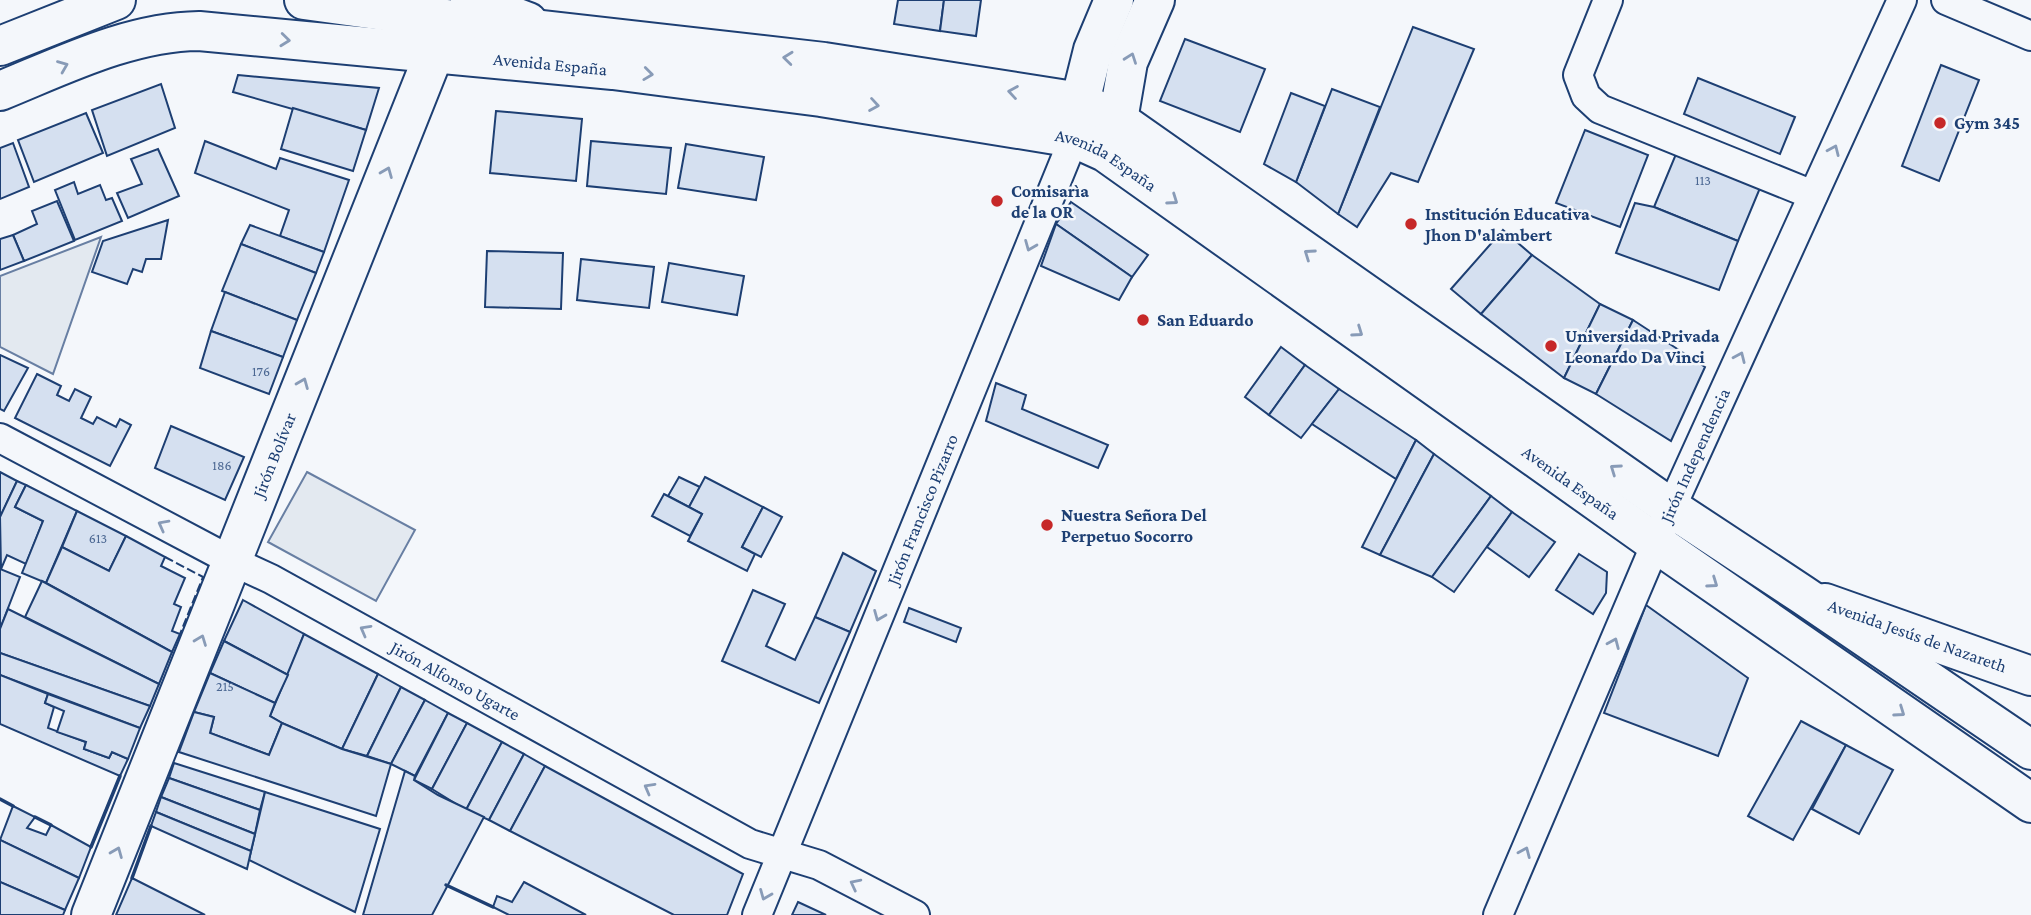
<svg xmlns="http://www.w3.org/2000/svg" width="2031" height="915" font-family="'Crimson Pro',serif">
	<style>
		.green { fill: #e3e9f0; stroke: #687fa3; stroke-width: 2 }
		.building { fill: #d5e0f0; stroke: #1d3f73; stroke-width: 2 }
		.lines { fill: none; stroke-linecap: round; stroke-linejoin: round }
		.street-casing { stroke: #1d3f73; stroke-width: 32 }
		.secondary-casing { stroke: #1d3f73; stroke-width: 42 }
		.primary-casing { stroke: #1d3f73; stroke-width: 42 }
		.street { stroke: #f4f7fb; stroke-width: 28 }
		.secondary { stroke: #f4f7fb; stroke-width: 38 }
		.primary { stroke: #f4f7fb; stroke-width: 38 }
		.fence { stroke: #1d3f73; stroke-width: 2; stroke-dasharray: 9 3.5; stroke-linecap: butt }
		.wall { stroke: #1d3f73; stroke-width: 3.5 }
		.oneway { stroke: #889bb7 }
		.poi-dot { fill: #c62828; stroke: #f4f7fb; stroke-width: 2.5 }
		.labels { text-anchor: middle; stroke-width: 5; stroke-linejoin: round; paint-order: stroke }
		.number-label { font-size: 14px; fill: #4b6792 }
		.street-label { font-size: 18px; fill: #1d3f73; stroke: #f4f7fb }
		.poi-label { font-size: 18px; font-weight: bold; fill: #1d3f73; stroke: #f4f7fb; text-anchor: start }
	</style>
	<rect width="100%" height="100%" fill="#f4f7fb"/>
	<!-- green -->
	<g class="green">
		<polygon points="101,237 53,374 0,347 0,276"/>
		<polygon points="307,472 415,530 376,601 268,542"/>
	</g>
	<!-- building -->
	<g class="building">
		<polygon points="898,0 944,0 940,31 894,24"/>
		<polygon points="944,0 981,0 976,36 940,31"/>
		<polygon points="1413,27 1474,49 1418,182 1391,173 1357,227 1338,214"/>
		<polygon points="1185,39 1265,69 1240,132 1160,101"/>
		<polygon points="1941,65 1979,80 1939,181 1902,166"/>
		<polygon points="238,75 379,88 366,130 233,92"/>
		<polygon points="1698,78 1795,117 1780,154 1684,114"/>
		<polygon points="161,84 175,128 107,156 92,110"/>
		<polygon points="1332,89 1380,107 1338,214 1296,182"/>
		<polygon points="1291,93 1325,106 1296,182 1264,164"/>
		<polygon points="293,108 366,130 353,171 281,149"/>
		<polygon points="496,111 582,119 576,181 490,173"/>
		<polygon points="86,113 103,153 34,182 18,140"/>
		<polygon points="1585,130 1648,155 1620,227 1556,203"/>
		<polygon points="205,141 276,169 280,158 349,180 324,252 280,236 289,210 195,173"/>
		<polygon points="591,141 671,148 666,194 587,186"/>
		<polygon points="13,143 29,187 0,199 0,148"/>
		<polygon points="686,144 764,157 756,200 678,188"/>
		<polygon points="158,149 179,196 128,218 117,193 142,184 131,159"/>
		<polygon points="1676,154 1760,188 1738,241 1654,207"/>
		<polygon points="74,182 78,194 100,185 106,200 112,198 122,221 75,240 55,190"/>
		<polygon points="57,201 74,241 24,261 13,235 37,224 32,211"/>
		<polygon points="1071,202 1148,255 1132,277 1056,224"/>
		<polygon points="1635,203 1654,207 1738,241 1719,290 1616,253"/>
		<polygon points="168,220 161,259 146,259 142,272 133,269 127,284 92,272 103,241"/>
		<polygon points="1056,224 1132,277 1119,300 1041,266"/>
		<polygon points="250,225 324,252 316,273 241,244"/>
		<polygon points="1503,230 1532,255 1481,314 1451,289"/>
		<polygon points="13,235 24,261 0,270 0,239"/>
		<polygon points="241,244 316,273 297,320 222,291"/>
		<polygon points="487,251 563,253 561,309 485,307"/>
		<polygon points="1532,255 1600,304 1564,378 1481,314"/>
		<polygon points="581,259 654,267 649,308 577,300"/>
		<polygon points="669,263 744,276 737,315 662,302"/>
		<polygon points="225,292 297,320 283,357 211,331"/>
		<polygon points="1600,304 1633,320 1596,394 1564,378"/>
		<polygon points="1633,320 1705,367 1671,441 1596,394"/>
		<polygon points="211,331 283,357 269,394 200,368"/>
		<polygon points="1281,347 1305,365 1269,415 1245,397"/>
		<polygon points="0,355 28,368 4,411 0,409"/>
		<polygon points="1305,365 1339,389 1301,438 1269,415"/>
		<polygon points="37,374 61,386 57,395 69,401 75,389 91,397 81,418 93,424 97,417 116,427 120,419 131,425 110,466 15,418"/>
		<polygon points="996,383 1026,395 1022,409 1108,445 1098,468 986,421"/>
		<polygon points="1339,389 1416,440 1396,479 1312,424"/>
		<polygon points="171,426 244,457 225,500 155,468"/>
		<polygon points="1416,440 1434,454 1380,555 1362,547"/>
		<polygon points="1434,454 1491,496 1432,577 1380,555"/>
		<polygon points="0,472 17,481 0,517"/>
		<polygon points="679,477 700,487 689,507 668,496"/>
		<polygon points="705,477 763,507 742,547 755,554 747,571 688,541 702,514 689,507"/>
		<polygon points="17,481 26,485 15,507 43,521 26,564 7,555 1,569 0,517"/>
		<polygon points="26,485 77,511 46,583 22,573 43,521 15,507"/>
		<polygon points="664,494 702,514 690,536 652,516"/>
		<polygon points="1491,496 1512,512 1454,592 1432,577"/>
		<polygon points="763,507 782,517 761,557 742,547"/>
		<polygon points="77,511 126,536 109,571 62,547"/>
		<polygon points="1512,512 1555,542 1529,577 1487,547"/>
		<polygon points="126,536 165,557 161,566 185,578 174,604 181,607 172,631 180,634 172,652 46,583 62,547 109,571"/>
		<polygon points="843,553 876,571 850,632 815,617"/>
		<polygon points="1579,554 1607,572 1606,593 1593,614 1556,590"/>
		<polygon points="0,569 20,577 0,629"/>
		<polygon points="42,581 172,652 159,684 25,617"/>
		<polygon points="753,590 785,604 766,646 795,660 815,617 850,632 819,703 722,661"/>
		<polygon points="243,600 304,634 288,675 224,641"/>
		<polygon points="1646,605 1748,678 1718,756 1604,713"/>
		<polygon points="909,608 961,628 956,642 904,622"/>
		<polygon points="8,609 159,684 150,706 0,653 0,629"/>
		<polygon points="304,634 378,674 342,749 282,723 270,716"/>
		<polygon points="224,641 288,675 275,703 210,673"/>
		<polygon points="0,653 150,706 140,728 0,675"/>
		<polygon points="210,673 275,703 270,716 282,723 269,755 210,733 214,717 194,712"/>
		<polygon points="378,674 401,687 367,756 342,749"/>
		<polygon points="0,675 48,694 45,703 54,707 48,728 86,742 84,749 109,758 112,752 128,759 120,776 0,724"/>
		<polygon points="401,687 425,700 391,764 367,756"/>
		<polygon points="48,694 140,728 128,759 112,752 109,758 84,749 86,742 57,732 64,711 45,703"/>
		<polygon points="425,700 448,713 415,776 391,764"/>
		<polygon points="194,712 214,717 210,733 269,755 282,723 342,749 391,764 376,816 179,752"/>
		<polygon points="448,713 467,723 432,789 414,780"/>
		<polygon points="1801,721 1846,745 1793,840 1748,816"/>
		<polygon points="467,723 502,742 466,810 432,789"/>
		<polygon points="502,742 524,754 489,820 466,810"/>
		<polygon points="1846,745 1893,770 1859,834 1812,809"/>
		<polygon points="524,754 545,766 510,831 489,820"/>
		<polygon points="174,763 265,792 260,810 169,778"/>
		<polygon points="545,766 743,874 727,915 674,915 510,831"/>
		<polygon points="405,771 415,776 414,780 438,795 484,817 432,915 363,915"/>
		<polygon points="169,778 260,810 255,834 161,797"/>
		<polygon points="265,792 380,829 355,912 249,860"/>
		<polygon points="161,797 255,834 251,851 156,812"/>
		<polygon points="13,806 35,817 27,828 46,835 51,825 91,847 79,878 0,840"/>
		<polygon points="156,812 251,851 247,869 151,826"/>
		<polygon points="0,840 79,878 65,910 0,882"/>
		<polygon points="132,878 205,915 116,915"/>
		<polygon points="0,882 65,910 63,915 0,915"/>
		<polygon points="524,882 586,915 509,915 493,907 497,896 512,902"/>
		<polygon points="798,902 826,915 792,915"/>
	</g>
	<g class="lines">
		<!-- street casing -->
		<g class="street-casing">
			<g id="street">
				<polyline points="1608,0 1578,75 1586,96 1600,109 1813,195"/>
				<polyline points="1946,0 2031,36"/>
				<path id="s1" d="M 0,438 L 232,561 L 271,579 L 750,844 L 819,865 L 915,915"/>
				<path id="s2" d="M 757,915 L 1074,138 L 1077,122"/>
				<path id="s3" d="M 1498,915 L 1671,508 L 1902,0"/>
			</g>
		</g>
		<!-- secondary casing -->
		<g class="secondary-casing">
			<g id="secondary">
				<polyline points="470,0 528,22"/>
				<path id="s4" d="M 1825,603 L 2031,676"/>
				<path id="s5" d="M 91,915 L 434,54 L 423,25"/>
			</g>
		</g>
		<!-- primary casing -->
		<g class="primary-casing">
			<g id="primary">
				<polyline points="304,0 420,16 824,62 1080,102 1118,120 1671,508 1803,595 2031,750"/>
				<polyline points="0,46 116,0"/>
				<path id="s6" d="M 0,91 C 64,65 129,32 199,31 L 613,70 L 821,97 L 1074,138 L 1105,152 L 1657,544 L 2031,803"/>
				<polyline points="1080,102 1093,50 1114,0"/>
				<polyline points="1118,120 1128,62 1155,0"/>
			</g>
		</g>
		<!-- street -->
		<use href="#street" class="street"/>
		<!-- secondary -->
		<use href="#secondary" class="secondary"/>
		<!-- primary -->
		<use href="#primary" class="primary"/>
		<!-- fence -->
		<polyline class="fence" points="165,557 203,577 180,634"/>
		<!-- wall -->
		<g class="wall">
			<polyline points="0,799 13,806"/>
			<polyline points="35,817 51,825"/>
			<polyline points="91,847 120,776"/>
			<polyline points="132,878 151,826"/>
			<polyline points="446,885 493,907"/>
		</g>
	</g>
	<!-- one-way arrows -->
	<defs><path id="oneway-chevron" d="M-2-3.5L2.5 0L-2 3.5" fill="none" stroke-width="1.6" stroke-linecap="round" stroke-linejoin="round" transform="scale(1.75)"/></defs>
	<g class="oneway">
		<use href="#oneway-chevron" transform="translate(285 40) rotate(6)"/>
		<use href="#oneway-chevron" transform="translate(788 58) rotate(-174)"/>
		<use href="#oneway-chevron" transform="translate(1131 58) rotate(-70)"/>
		<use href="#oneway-chevron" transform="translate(63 66) rotate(-22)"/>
		<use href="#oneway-chevron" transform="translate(648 74) rotate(7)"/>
		<use href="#oneway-chevron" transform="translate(1013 92) rotate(-171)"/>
		<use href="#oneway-chevron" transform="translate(874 105) rotate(9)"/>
		<use href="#oneway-chevron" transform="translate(1834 150) rotate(-66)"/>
		<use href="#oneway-chevron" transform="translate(387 172) rotate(-68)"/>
		<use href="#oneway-chevron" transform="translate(1173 200) rotate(35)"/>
		<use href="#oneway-chevron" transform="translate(1030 246) rotate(112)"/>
		<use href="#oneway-chevron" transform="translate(1309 254) rotate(-145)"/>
		<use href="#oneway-chevron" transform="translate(1358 332) rotate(35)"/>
		<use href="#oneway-chevron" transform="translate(1740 357) rotate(-66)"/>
		<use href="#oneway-chevron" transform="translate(303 383) rotate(-68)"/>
		<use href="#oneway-chevron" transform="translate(1615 469) rotate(-145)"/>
		<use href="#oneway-chevron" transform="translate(163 525) rotate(-152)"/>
		<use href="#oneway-chevron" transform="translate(1713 583) rotate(35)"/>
		<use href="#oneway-chevron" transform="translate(879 616) rotate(112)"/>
		<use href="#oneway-chevron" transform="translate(365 630) rotate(-151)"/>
		<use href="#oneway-chevron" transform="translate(201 640) rotate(-69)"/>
		<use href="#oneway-chevron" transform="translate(1614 643) rotate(-67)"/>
		<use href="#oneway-chevron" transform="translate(1900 712) rotate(35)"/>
		<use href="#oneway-chevron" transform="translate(649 788) rotate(-151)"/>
		<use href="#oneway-chevron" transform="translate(117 852) rotate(-68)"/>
		<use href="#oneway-chevron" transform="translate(1525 852) rotate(-67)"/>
		<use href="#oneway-chevron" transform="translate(855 884) rotate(-153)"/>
		<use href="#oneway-chevron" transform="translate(765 895) rotate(112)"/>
	</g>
	<!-- markers -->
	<g class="poi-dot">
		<circle cx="1940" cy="123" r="7"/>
		<circle cx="997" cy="201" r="7"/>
		<circle cx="1411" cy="224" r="7"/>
		<circle cx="1143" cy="320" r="7"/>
		<circle cx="1551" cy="346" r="7"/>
		<circle cx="1047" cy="525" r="7"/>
	</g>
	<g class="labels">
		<!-- number labels -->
		<g class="number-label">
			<text x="1703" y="185">113</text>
			<text x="261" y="376">176</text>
			<text x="222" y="470">186</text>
			<text x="98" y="543">613</text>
			<text x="225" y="691">215</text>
		</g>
		<!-- street labels -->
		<g class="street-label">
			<text dy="6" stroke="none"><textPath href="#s6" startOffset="562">Avenida España</textPath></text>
			<text dy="6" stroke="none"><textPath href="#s6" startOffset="1129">Avenida España</textPath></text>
			<text dy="6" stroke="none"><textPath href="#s5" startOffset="495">Jirón Bolívar</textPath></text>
			<text dy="6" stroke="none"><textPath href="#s3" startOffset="500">Jirón Independencia</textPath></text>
			<text dy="6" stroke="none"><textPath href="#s6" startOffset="1696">Avenida España</textPath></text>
			<text dy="6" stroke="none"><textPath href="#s2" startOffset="438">Jirón Francisco Pizarro</textPath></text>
			<text dy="6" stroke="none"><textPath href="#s4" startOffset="98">Avenida Jesús de Nazareth</textPath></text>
			<text dy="6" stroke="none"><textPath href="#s1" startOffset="516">Jirón Alfonso Ugarte</textPath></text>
		</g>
		<!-- poi labels -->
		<g class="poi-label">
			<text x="1954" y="129">Gym 345</text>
			<text x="1011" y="197">Comisarìa<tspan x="1011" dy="21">de la OR</tspan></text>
			<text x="1425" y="220">Institución Educativa<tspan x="1425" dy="21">Jhon D'alambert</tspan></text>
			<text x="1157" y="326">San Eduardo</text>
			<text x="1565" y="342">Universidad Privada<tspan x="1565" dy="21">Leonardo Da Vinci</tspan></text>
			<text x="1061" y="521">Nuestra Señora Del<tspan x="1061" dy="21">Perpetuo Socorro</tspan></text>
		</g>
	</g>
</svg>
